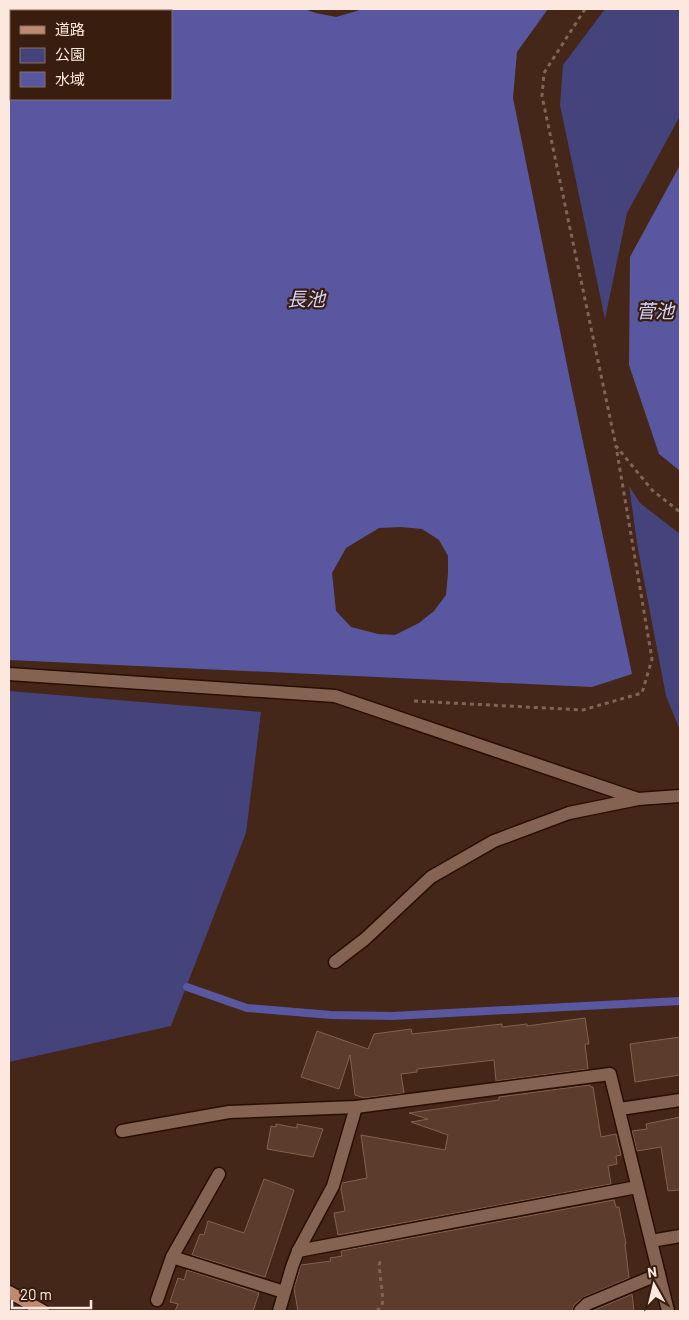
<svg xmlns="http://www.w3.org/2000/svg" width="689" height="1320" font-family="Barlow,'Noto Sans JP',sans-serif">
	<style>
		.green { fill: #45437b }
		.water { fill: #59579f; fill-rule: evenodd }
		.lines { fill: none; stroke-linecap: round; stroke-linejoin: round }
		.stream { stroke: #59579f; stroke-width: 8 }
		.building { fill: #5b3c2d; stroke: #826150 }
		.service-casing { stroke: #290f03; stroke-width: 15 }
		.minor-casing { stroke: #290f03; stroke-width: 15 }
		.primary-casing { stroke: #290f03; stroke-width: 15 }
		.path { stroke: #7f6558; stroke-width: 3; stroke-dasharray: 4 4; stroke-linecap: butt }
		.service { stroke: #856353; stroke-width: 12 }
		.minor { stroke: #856353; stroke-width: 12 }
		.primary { stroke: #c08a70; stroke-width: 12 }
		.labels { text-anchor: middle; stroke-width: 4.5; stroke-linejoin: round; paint-order: stroke }
		.water-label { font-size: 19px; font-style: italic; fill: #d0d2fc; stroke: #391d0f }
	</style>
	<rect width="100%" height="100%" fill="#442718"/>
	<!-- green -->
	<g class="green">
		<polygon points="605,9 680,9 680,116 627,213 605,319 560,105 563,65"/>
		<polygon points="629,486 640,503 680,534 680,730 666,696 638,549"/>
		<polygon points="9,691 261,712 246,833 171,1026 9,1062"/>
	</g>
	<!-- water -->
	<g class="water">
		<path d="M 9,9 L 304,9 L 316,13 L 336,17 L 363,9 L 548,9 L 517,52 L 513,98 L 571,385 L 632,674 L 592,687 L 9,660 ZM 11,11 L 171,11 L 171,99 L 11,99 ZM 401,527 L 422,529 L 439,540 L 448,556 L 448,573 L 446,595 L 434,611 L 419,623 L 395,635 L 378,634 L 351,627 L 336,611 L 332,573 L 346,548 L 379,528 Z"/>
		<polygon points="680,165 680,471 659,454 629,365 630,257"/>
	</g>
	<g class="lines">
		<!-- stream -->
		<polyline class="stream" points="187,987 247,1008 331,1015 392,1016 680,1001"/>
	</g>
	<!-- building -->
	<g class="building">
		<polygon points="585,1018 589,1044 585,1044 588,1069 496,1081 494,1060 417,1069 417,1072 401,1074 404,1093 364,1098 355,1095 350,1055 339,1089 301,1077 317,1031 368,1049 374,1034 411,1029 412,1034 502,1024 502,1027 527,1024 527,1026"/>
		<polygon points="680,1037 680,1075 635,1082 630,1044"/>
		<polygon points="590,1085 591,1087 593,1087 601,1137 616,1134 621,1155 616,1156 617,1164 608,1166 611,1184 338,1235 334,1213 345,1211 341,1189 342,1183 367,1178 361,1135 445,1150 448,1135 411,1122 428,1119 409,1113 499,1100 499,1097"/>
		<polygon points="680,1117 680,1190 668,1191 661,1147 637,1151 632,1131 647,1129 646,1124"/>
		<polygon points="276,1124 297,1128 297,1124 323,1129 313,1157 267,1149 271,1126 276,1127"/>
		<polygon points="264,1179 294,1190 265,1277 192,1255 200,1234 204,1235 208,1221 244,1233"/>
		<polygon points="614,1200 616,1207 619,1207 626,1244 625,1244 629,1278 584,1297 574,1305 572,1311 298,1311 294,1288 301,1265 331,1261 330,1258 342,1256 341,1251"/>
		<polygon points="187,1270 259,1293 253,1311 175,1311 178,1304 170,1302 178,1278 184,1280"/>
		<polygon points="632,1294 634,1311 591,1311 592,1311"/>
	</g>
	<g class="lines">
		<!-- service casing -->
		<g class="service-casing">
			<g id="service">
				<polyline points="9,674 335,696 638,799"/>
				<polyline points="335,962 365,939 431,877 494,841 569,813 638,799 680,796"/>
			</g>
		</g>
		<!-- minor casing -->
		<g class="minor-casing">
			<g id="minor">
				<polyline points="620,1109 680,1100"/>
				<polyline points="122,1131 229,1112 356,1107 610,1074 668,1311"/>
				<polyline points="651,1241 680,1236"/>
				<polyline points="298,1251 637,1187"/>
				<polyline points="172,1257 284,1292"/>
				<polyline points="157,1300 172,1257 219,1174"/>
				<polyline points="279,1311 292,1267 298,1251 333,1186 356,1107"/>
				<polyline points="580,1311 587,1304 659,1274"/>
			</g>
		</g>
		<!-- primary casing -->
		<g class="primary-casing">
			<polyline id="primary" points="9,1292 43,1311"/>
		</g>
		<!-- path -->
		<g class="path">
			<polyline points="585,9 544,73 542,96 616,446 652,490 680,512"/>
			<polyline points="414,701 583,710 642,693 652,659 616,446"/>
			<polyline points="377,1311 382,1305 383,1300 379,1265 382,1258"/>
		</g>
		<!-- service -->
		<use href="#service" class="service"/>
		<!-- minor -->
		<use href="#minor" class="minor"/>
		<!-- primary -->
		<use href="#primary" class="primary"/>
	</g>
	<g class="labels">
		<!-- water labels -->
		<g class="water-label">
			<text x="306" y="306">長池</text>
			<text x="655" y="318">菅池</text>
		</g>
	</g>
	<!-- border -->
	<rect width="689" height="1320" fill="none" stroke="#fce8df" stroke-width="20"/>
	<!-- legend -->
	<rect x="10" y="10" width="162" height="90" fill="#391d0f" stroke="#876e62"/>
	<rect x="20" y="26" width="25" height="8" fill="#c08a70" stroke="#876e62"/>
	<text x="55" y="35" font-size="15" fill="#fce8df">道路</text>
	<rect x="20" y="48" width="25" height="15" fill="#45437b" stroke="#876e62"/>
	<text x="55" y="60" font-size="15" fill="#fce8df">公園</text>
	<rect x="20" y="72" width="25" height="15" fill="#59579f" stroke="#876e62"/>
	<text x="55" y="85" font-size="15" fill="#fce8df">水域</text>
	<!-- north arrow -->
	<g transform="translate(654 1285) rotate(352)" stroke="#391d0f" stroke-width="4" paint-order="stroke">
	<path d="M0-4L9 19L0 12L-9 19Z" fill="#fce8df"/>
	<text y="-8" font-size="14" font-weight="bold" text-anchor="middle" fill="#fce8df">N</text>
	</g>
	<!-- scale -->
	<path d="M12 1300v8h79v-8" fill="none" stroke="#fce8df" stroke-width="2.5"/>
	<text x="20" y="1300" font-size="15" fill="#fce8df" stroke="#391d0f" stroke-width="4" paint-order="stroke">20 m</text>
</svg>
